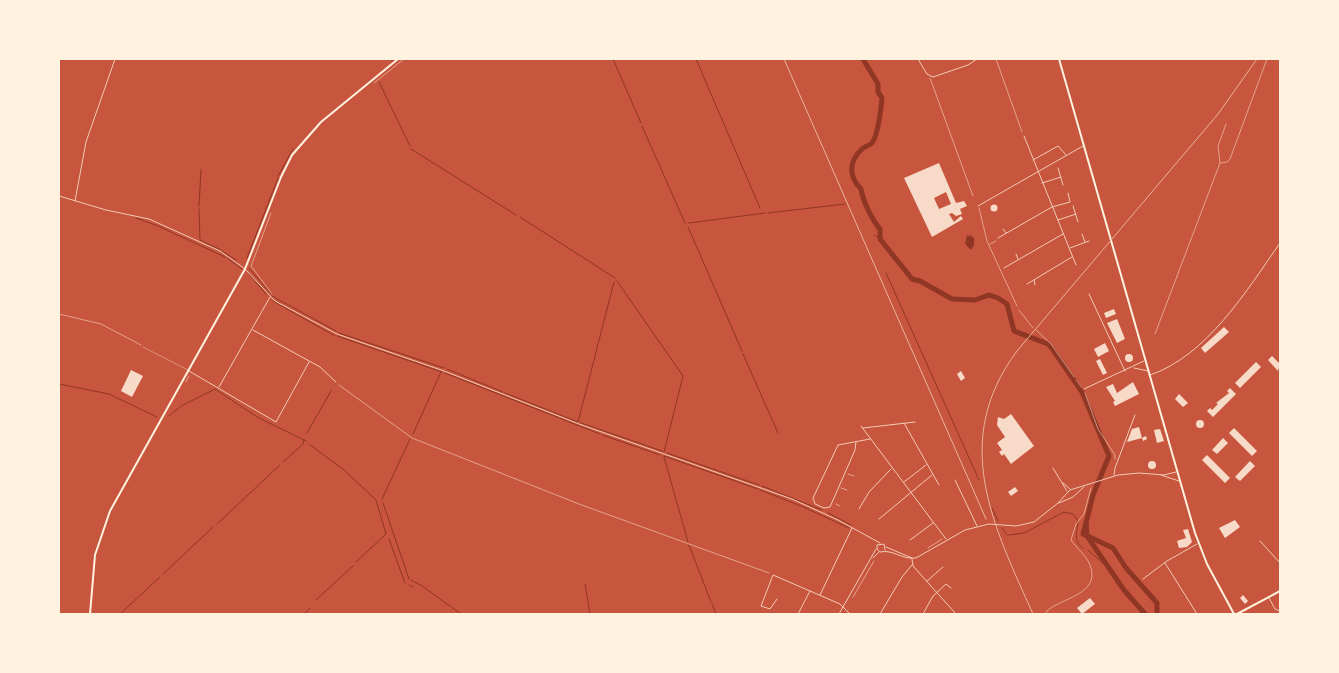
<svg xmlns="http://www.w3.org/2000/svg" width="1339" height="673" font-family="'Noto Serif',serif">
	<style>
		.water { fill: #8f3625 }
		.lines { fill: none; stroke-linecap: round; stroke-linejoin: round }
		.stream { stroke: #8f3625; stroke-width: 1 }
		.river { stroke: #8f3625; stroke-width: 5 }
		.building { fill: #f7dbc8; fill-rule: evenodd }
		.path { stroke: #fff3e0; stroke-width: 0.5 }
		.service { stroke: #f1ccb7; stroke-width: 0.5 }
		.minor { stroke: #f1ccb7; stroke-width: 1 }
		.secondary { stroke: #fff3e0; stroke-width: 2 }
		.primary { stroke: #fff3e0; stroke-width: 2 }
		.rail { stroke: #e9b49f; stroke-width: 1 }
	</style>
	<rect width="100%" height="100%" fill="#c8553d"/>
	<!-- water -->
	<polygon class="water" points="969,234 974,238 974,245 971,250 965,244 967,235 971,237"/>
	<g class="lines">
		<!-- stream -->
		<g class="stream">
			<polyline points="613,59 641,123"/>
			<polyline points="696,59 760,208"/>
			<polyline points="392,61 392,59"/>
			<polyline points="379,82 410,146"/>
			<polyline points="642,126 685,223"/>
			<polyline points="411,149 516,215"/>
			<polyline points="278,176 293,149"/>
			<polyline points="199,206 201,170"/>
			<polyline points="199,209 200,240 221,250 236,260"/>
			<polyline points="768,213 845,204"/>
			<polyline points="520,217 615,278"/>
			<polyline points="136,218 158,226 225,257"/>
			<polyline points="689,223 765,213"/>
			<polyline points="688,227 742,351"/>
			<polyline points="874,235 880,239"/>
			<polyline points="227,258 242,269"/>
			<polyline points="247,258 278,178"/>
			<polyline points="249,268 271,294"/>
			<polyline points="886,273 979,480"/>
			<polyline points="249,274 266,294"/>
			<polyline points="617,281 683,376 664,452"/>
			<polyline points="272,296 336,331"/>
			<polyline points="273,301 335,336"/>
			<polyline points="339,333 444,368"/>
			<polyline points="337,336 442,372"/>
			<polyline points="743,354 778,433"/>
			<polyline points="447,369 503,392"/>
			<polyline points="445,373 600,434"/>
			<polyline points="59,384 109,394 157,417"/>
			<polyline points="505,393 578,422 614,282"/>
			<polyline points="169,416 181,406 215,389 257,417 306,441"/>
			<polyline points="581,423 662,451"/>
			<polyline points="307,433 331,391"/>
			<polyline points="413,434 441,372"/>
			<polyline points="602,435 660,455"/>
			<polyline points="309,444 344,470 376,500 386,534 356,562"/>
			<polyline points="667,453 759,485"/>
			<polyline points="664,456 758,489"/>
			<polyline points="664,457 688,542"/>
			<polyline points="283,462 303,444 304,440"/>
			<polyline points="762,486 822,510"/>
			<polyline points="760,490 801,506 849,528"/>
			<polyline points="382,499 410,439"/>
			<polyline points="383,503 409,579"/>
			<polyline points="992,508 998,521"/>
			<polyline points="828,513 851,525"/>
			<path d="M 1078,523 C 1077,533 1073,542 1083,548"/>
			<polyline points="217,524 280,465"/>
			<polyline points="1002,528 1007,535"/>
			<polyline points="1009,535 1024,533 1064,512 1073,514 1078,521"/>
			<polyline points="389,539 405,583"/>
			<polyline points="689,545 711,602"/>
			<polyline points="1088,550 1112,571"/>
			<polyline points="163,574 213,527"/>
			<polyline points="411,580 422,586 461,614"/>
			<polyline points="585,584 590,614"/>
			<polyline points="409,585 413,587"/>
			<polyline points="316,600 353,566"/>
			<polyline points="712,604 716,614"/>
			<polyline points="120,614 160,577"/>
			<polyline points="304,614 310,608"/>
		</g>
		<!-- river -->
		<g class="river">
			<path d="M 863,59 L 878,84 L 878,92 L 882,98 C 881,108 878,135 872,143 C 869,146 865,146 862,149 C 849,161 848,176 861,189 C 863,201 872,220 880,229 L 880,239 L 912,279 L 920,281 L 952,299 L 975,300 L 989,295 L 998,298 L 1007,304 L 1014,331 L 1048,344 L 1053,350 L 1082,392 L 1109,456 L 1093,495 L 1086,523 L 1087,536 L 1124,590 L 1145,614"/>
			<polyline points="1086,523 1083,534 1113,548 1126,568 1157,603 1157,614"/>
		</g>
	</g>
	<!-- building -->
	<g class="building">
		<path d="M 939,163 L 956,203 L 964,201 L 967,206 L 960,209 L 962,214 L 956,216 L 952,213 L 949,214 L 954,222 L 961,216 L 963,219 L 932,237 L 904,178 ZM 946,192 L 951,204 L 939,209 L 934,198 Z"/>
		<circle cx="994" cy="208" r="3.5"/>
		<polygon points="1114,309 1116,314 1106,318 1104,313"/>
		<polygon points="1117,319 1125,339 1117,343 1107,323"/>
		<polygon points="1224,327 1229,332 1205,353 1201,348"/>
		<polygon points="1105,343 1109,351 1098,357 1094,349"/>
		<circle cx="1129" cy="358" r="4"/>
		<polygon points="1272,356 1280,364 1278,371 1268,360"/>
		<polygon points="1100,359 1107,373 1103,375 1096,361"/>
		<polygon points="1256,362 1261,367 1240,388 1235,383"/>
		<polygon points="131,370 143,376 132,397 121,391"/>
		<polygon points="961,371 965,378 961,381 957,374"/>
		<polygon points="1133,382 1139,394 1115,406 1113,402 1115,401 1106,387 1113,384 1117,393"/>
		<polygon points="1230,388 1236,394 1213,417 1207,411 1210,408 1212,410 1218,404 1216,403 1229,393 1227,391"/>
		<polygon points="1179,394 1188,403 1183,407 1175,399"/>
		<polygon points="1011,414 1034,446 1011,464 1004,454 1002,456 999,452 1002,450 997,443 1005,437 997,425 998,417 1004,419"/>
		<circle cx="1200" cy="424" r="4"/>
		<polygon points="1139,427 1142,438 1146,436 1147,439 1143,441 1142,438 1127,442 1132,429"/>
		<polygon points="1234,428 1257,451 1252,456 1229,433"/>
		<polygon points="1160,429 1164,441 1157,443 1154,430"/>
		<polygon points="1223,438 1228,443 1217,454 1212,450"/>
		<polygon points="1207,455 1230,478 1225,483 1202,460"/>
		<circle cx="1152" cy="465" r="4"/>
		<polygon points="1250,461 1255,466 1240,481 1235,477"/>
		<polygon points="1015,487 1018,491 1011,496 1008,492"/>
		<polygon points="1235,520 1240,527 1225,538 1219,528"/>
		<polygon points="1188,529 1192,542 1187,547 1179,548 1177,541 1186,538 1183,530"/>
		<polygon points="1243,595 1248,601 1245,604 1240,598"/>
		<polygon points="1090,598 1095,604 1082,614 1077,608"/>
	</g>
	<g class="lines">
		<!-- path -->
		<g class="path">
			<polyline points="996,59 1022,132"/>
			<polyline points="930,78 973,196"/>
			<polyline points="374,83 404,59"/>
			<polyline points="1221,163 1227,162 1230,159 1267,59"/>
			<polyline points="979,208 987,241 1017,306"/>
			<polyline points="271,213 251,266 272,294"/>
			<polyline points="990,244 996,241"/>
			<polyline points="1019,310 1033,328"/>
			<polyline points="59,314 101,324 141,345"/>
			<polyline points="1036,330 1051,344 1074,377"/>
			<polyline points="1155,334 1220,163 1218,146 1226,124"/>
			<polyline points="186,382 189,376"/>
			<polyline points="339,385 412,438 579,504 769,573"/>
			<polyline points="1085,393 1098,429 1115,455 1115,459"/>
			<polyline points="848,474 854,476"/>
			<polyline points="841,488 847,490"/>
			<polyline points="836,504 840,506"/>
			<polyline points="928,548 942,539"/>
			<polyline points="853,597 874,561"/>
			<path d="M 1047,614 L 1046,612 C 1059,598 1102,595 1090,565 C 1086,555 1077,549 1071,540 L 1076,524 L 1084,514 L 1091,488"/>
		</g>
		<!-- service -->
		<g class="service">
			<polyline points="143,347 188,370"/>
			<polyline points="1076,380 1082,388"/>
		</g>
		<!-- minor -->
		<g class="minor">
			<polyline points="918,59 927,74 933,77 968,65 977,59"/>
			<polyline points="1024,136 1076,265"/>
			<polyline points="1033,160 1058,146 1066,155"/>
			<polyline points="1058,168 1063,185"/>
			<polyline points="1042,183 1061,177"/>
			<polyline points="59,196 106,210 149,219 220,251 245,269 275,301 337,334 444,371 579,424 792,499 838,520 880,543"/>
			<polyline points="75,201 86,142 115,59"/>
			<polyline points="978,206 1083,146"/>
			<polyline points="1073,206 1078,222"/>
			<polyline points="1058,220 1076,214"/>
			<polyline points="1003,229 1006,233"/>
			<polyline points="1082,234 1085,242"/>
			<polyline points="998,238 1052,207 1070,202 1068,193"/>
			<polyline points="1070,248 1089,241"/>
			<polyline points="1016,254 1018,259"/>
			<polyline points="1004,268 1063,234"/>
			<polyline points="1034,280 1035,285"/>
			<polyline points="1027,284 1072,257"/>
			<polyline points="1089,294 1125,371"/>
			<polyline points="253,330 320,367 336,382"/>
			<polyline points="1134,368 1148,371"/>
			<polyline points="189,371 276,422 309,362"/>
			<path d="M 1150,375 C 1207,356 1247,290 1280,243"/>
			<polyline points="219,387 270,297"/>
			<polyline points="1084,389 1144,361"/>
			<polyline points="904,423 939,485"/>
			<polyline points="861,426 946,539"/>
			<polyline points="863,428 915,422"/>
			<polyline points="856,442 855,450 830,507 824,508 815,504 813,498 838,445 870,439"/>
			<polyline points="1053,468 1067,491"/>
			<polyline points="1114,475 1115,468 1135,415"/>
			<polyline points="1161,475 1179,481"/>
			<polyline points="955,480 977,526"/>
			<polyline points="904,482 926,465"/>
			<polyline points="1063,483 1070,489"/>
			<polyline points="1059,503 1073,497 1084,487"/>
			<polyline points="859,509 869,492 891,469"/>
			<polyline points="879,519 932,475"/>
			<polyline points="910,540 933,523"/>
			<polyline points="1260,541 1280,563"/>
			<polyline points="886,547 912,558"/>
			<path d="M 885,550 L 884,544 L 877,545 L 877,549 L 880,552 C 893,549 902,560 916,558 L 965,530 L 989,524 L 1016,526 L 1034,522 L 1058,503 L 1070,490 L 1118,475 L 1139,473 L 1164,475 L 1176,472"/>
			<polyline points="873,558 879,552"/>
			<polyline points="912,559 913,566 956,614"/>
			<polyline points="1165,563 1197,614"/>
			<polyline points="1143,579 1167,561 1197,544"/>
			<polyline points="927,581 943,567"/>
			<polyline points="820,595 852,528"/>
			<polyline points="1269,598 1275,609 1280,611"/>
			<polyline points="777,599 770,609 761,606 773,575 840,604 850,614"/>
			<polyline points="798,614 810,591"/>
			<polyline points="839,614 876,549"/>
			<polyline points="880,614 902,577 912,565"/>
			<polyline points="923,614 933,596 946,584 951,588"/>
		</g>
		<!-- secondary -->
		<polyline class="secondary" points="90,614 95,555 110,511 245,269 281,177 292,155 321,122 398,59"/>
		<!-- primary -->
		<g class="primary">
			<polyline points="1059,59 1195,533 1207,564 1234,614"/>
			<polyline points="1237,614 1280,591"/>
		</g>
		<!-- rail -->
		<g class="rail">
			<polyline points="784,59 986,519"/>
			<path d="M 1033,614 C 993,525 950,441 1017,351 L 1218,114 L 1257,59"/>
		</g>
	</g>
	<!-- border -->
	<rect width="1339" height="673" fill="none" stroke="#fff3e0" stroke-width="120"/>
</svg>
